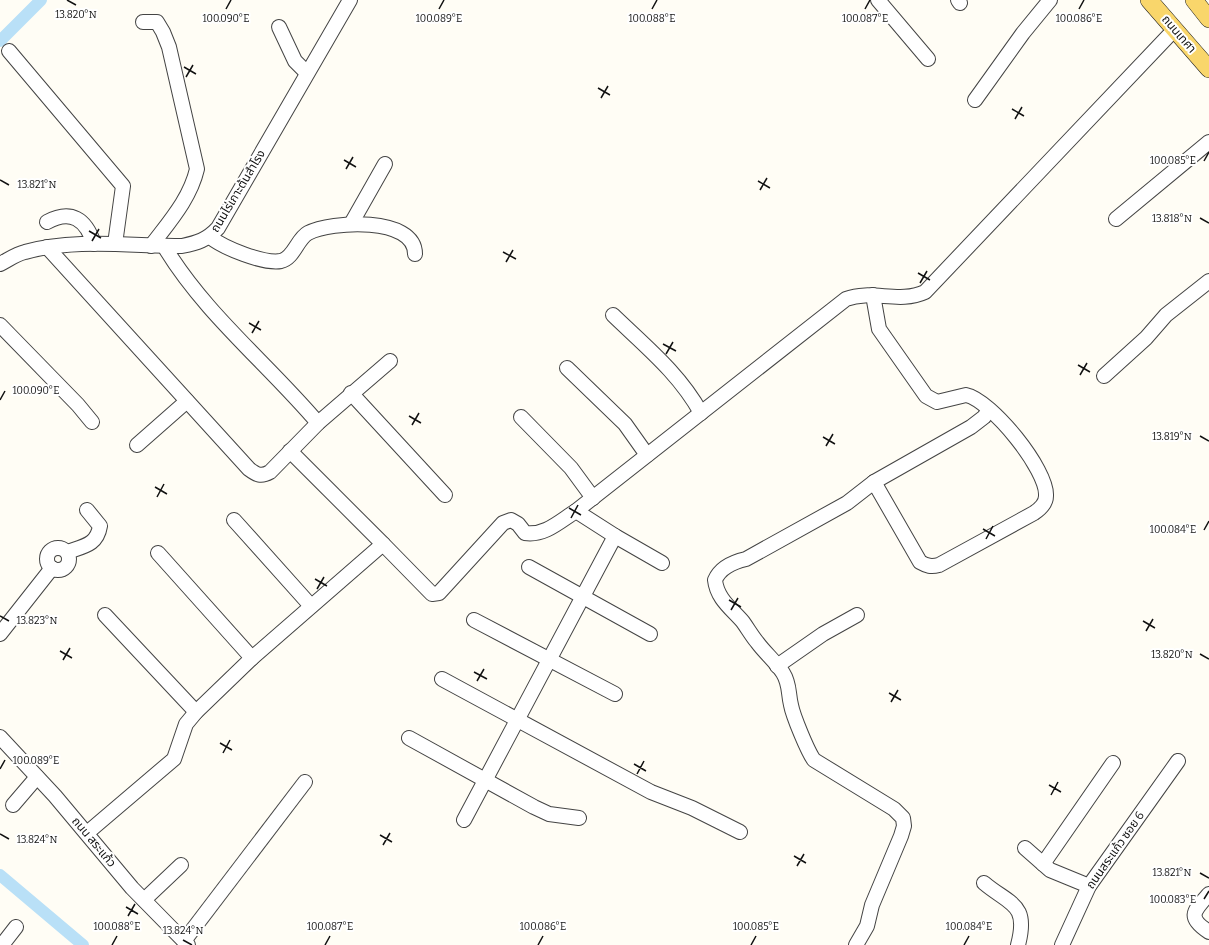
<svg xmlns="http://www.w3.org/2000/svg" width="1209" height="945" font-family="Bitter,'Noto Sans Thai',serif">
	<style>
		.lines { fill: none; stroke-linecap: round; stroke-linejoin: round }
		.canal { stroke: #b9e0f7; stroke-width: 12 }
		.minor-casing { stroke: #444; stroke-width: 16 }
		.major-casing { stroke: #222; stroke-width: 18 }
		.minor { stroke: #fff; stroke-width: 14 }
		.major { stroke: #f9d66b; stroke-width: 17 }
		.ticks { fill: none; stroke: #111; stroke-width: 1.5 }
		.labels { text-anchor: middle; stroke-width: 4; stroke-linejoin: round; paint-order: stroke }
		.street-label { font-size: 12px; fill: #111; stroke: #fff }
		.ticks-label { font-size: 10px; text-anchor: middle; fill: #111; stroke: #fff; stroke-width: 4; stroke-linejoin: round; paint-order: stroke }
	</style>
	<rect width="100%" height="100%" fill="#fffdf5"/>
	<g class="lines">
		<!-- canal -->
		<g class="canal">
			<polyline points="0,41 41,0"/>
			<polyline points="0,875 83,945"/>
		</g>
		<!-- minor casing -->
		<g class="minor-casing">
			<g id="minor">
				<polyline points="878,0 928,59"/>
				<polyline points="958,0 960,3"/>
				<path d="M 143,22 L 157,22 L 163,32 L 169,47 L 197,169 C 190,199 169,222 151,246"/>
				<polyline points="279,27 295,61 307,73"/>
				<polyline points="9,51 123,186 115,244"/>
				<polyline points="975,100 1023,33 1050,0"/>
				<polyline points="1116,219 1209,142"/>
				<path d="M 47,222 C 71,209 86,219 94,244"/>
				<polyline points="351,224 385,164"/>
				<path d="M 210,237 C 224,248 263,264 281,261 C 294,258 297,239 308,233 C 331,221 415,216 415,254"/>
				<path d="M 164,246 C 204,313 268,364 318,423"/>
				<path d="M 47,247 L 249,469 C 257,475 261,477 270,472 L 318,423 L 390,361"/>
				<path d="M 0,264 C 8,260 16,254 25,252 C 73,238 132,246 182,246 C 197,243 207,240 218,228 L 350,0"/>
				<path d="M 873,295 L 879,329 L 926,396 L 937,402 L 966,395 C 991,400 1048,470 1046,496 C 1046,504 1040,509 1034,513 L 939,565 C 931,567 927,566 920,562 L 874,482"/>
				<path d="M 613,315 C 645,346 679,373 701,413"/>
				<polyline points="0,325 78,405 92,422"/>
				<polyline points="567,368 625,424 647,455"/>
				<polyline points="1104,376 1146,338 1166,315 1209,281"/>
				<polyline points="351,393 445,495"/>
				<polyline points="521,417 571,468 593,498"/>
				<polyline points="137,445 187,401"/>
				<polyline points="290,451 383,544"/>
				<polyline points="576,511 615,536 662,563"/>
				<polyline points="234,520 311,606"/>
				<circle cx="58" cy="559" r="11"/>
				<path d="M 67,552 C 84,546 97,545 100,526 L 87,510"/>
				<polyline points="158,553 252,658"/>
				<polyline points="529,567 650,634"/>
				<polyline points="105,615 196,712"/>
				<polyline points="474,620 615,694"/>
				<polyline points="0,634 52,568"/>
				<polyline points="777,666 823,634 857,615"/>
				<polyline points="442,679 651,792 692,808 740,832"/>
				<polyline points="0,737 55,796 132,888 188,945"/>
				<polyline points="409,738 534,807 549,814 579,818"/>
				<polyline points="13,805 37,777"/>
				<polyline points="464,820 615,536"/>
				<path d="M 87,833 L 174,759 L 186,724 L 196,712 L 252,658 L 383,544 L 432,594 L 439,593 L 503,523 L 511,520 L 518,524 L 525,533 C 545,536 560,521 576,511 L 846,299 C 872,289 899,304 925,292 L 1174,30"/>
				<polyline points="1025,848 1050,870 1089,886"/>
				<polyline points="1043,864 1113,763"/>
				<path d="M 984,883 C 1010,905 1029,903 1018,945"/>
				<path d="M 1209,894 C 1194,911 1186,917 1209,932"/>
				<polyline points="144,900 181,865"/>
				<polyline points="184,941 305,782"/>
				<polyline points="2,945 16,927"/>
				<path d="M 856,945 L 867,926 L 872,905 L 901,836 L 904,826 L 903,818 L 894,809 L 814,760 C 808,752 793,716 791,705 C 788,693 790,684 783,673 C 776,662 765,653 757,642 C 752,636 748,629 743,622 C 732,609 717,599 715,580 C 720,568 733,562 746,559 L 847,503 L 874,482 L 971,427 L 984,417 L 989,410"/>
				<polyline points="1062,945 1089,886 1178,761"/>
			</g>
		</g>
		<!-- major casing -->
		<g class="major-casing">
			<g id="major">
				<polyline points="1149,0 1209,69"/>
				<polyline points="1194,0 1209,19"/>
			</g>
		</g>
		<!-- minor -->
		<use href="#minor" class="minor"/>
		<!-- major -->
		<use href="#major" class="major"/>
	</g>
	<!-- ticks -->
	<path class="ticks" d="M 67,0 L 76,5M 226,9 L 231,0M 439,9 L 444,0M 652,9 L 657,0M 865,9 L 870,0M 1079,9 L 1084,0M 184,67 L 196,74M 186,77 L 193,65M 598,88 L 610,95M 601,98 L 608,86M 1012,109 L 1024,116M 1015,119 L 1022,107M 344,160 L 356,167M 1204,161 L 1209,152M 346,169 L 353,157M 0,180 L 9,185M 758,181 L 770,188M 760,190 L 767,178M 1200,218 L 1209,223M 89,231 L 101,238M 92,241 L 99,229M 503,252 L 516,259M 506,262 L 513,250M 918,273 L 930,280M 920,283 L 927,271M 249,323 L 261,330M 252,333 L 259,321M 663,344 L 676,351M 666,354 L 673,342M 1078,365 L 1090,372M 1080,375 L 1087,363M 0,400 L 5,391M 409,416 L 421,423M 412,425 L 419,413M 1200,436 L 1209,441M 823,437 L 835,444M 826,446 L 833,434M 155,487 L 167,494M 157,497 L 164,484M 569,508 L 581,515M 571,518 L 578,505M 983,529 L 995,536M 1204,530 L 1209,521M 986,539 L 993,526M 315,579 L 327,586M 317,589 L 324,577M 729,600 L 741,607M 731,610 L 738,598M 0,616 L 9,621M 1143,621 L 1155,628M 1146,631 L 1153,619M 60,651 L 72,658M 1200,654 L 1209,659M 63,660 L 70,648M 474,672 L 487,679M 477,681 L 484,669M 889,693 L 901,700M 891,702 L 898,690M 220,743 L 232,750M 223,753 L 230,740M 634,764 L 646,771M 0,769 L 5,760M 637,774 L 644,761M 1049,785 L 1061,792M 1051,795 L 1058,782M 0,834 L 9,839M 380,835 L 392,842M 383,845 L 390,833M 794,856 L 806,863M 797,866 L 804,854M 1200,873 L 1209,878M 1204,899 L 1209,891M 126,907 L 138,914M 128,916 L 135,904M 183,940 L 192,945M 112,945 L 117,936M 325,945 L 330,936M 538,945 L 543,936M 751,945 L 756,936M 964,945 L 969,936"/>
	<g class="labels">
		<!-- street labels -->
		<g class="street-label">
			<text transform="translate(1179 34) rotate(49)" y="4">ถนนเทศา</text>
			<text transform="translate(238 191) rotate(-59)" y="4">ถนนไร่เกาะต้นสำโรง</text>
			<text transform="translate(94 842) rotate(50)" y="4">ถนน สระแก้ว</text>
			<text transform="translate(1115 850) rotate(-55)" y="4">ถนนสระแก้ว ซอย 6</text>
		</g>
	</g>
	<g class="ticks-label">
		<text x="76" y="18">13.820°N</text>
		<text x="226" y="22">100.090°E</text>
		<text x="439" y="22">100.089°E</text>
		<text x="652" y="22">100.088°E</text>
		<text x="865" y="22">100.087°E</text>
		<text x="1079" y="22">100.086°E</text>
		<text x="1173" y="164">100.085°E</text>
		<text x="37" y="188">13.821°N</text>
		<text x="1172" y="222">13.818°N</text>
		<text x="36" y="394">100.090°E</text>
		<text x="1172" y="440">13.819°N</text>
		<text x="1173" y="533">100.084°E</text>
		<text x="37" y="624">13.823°N</text>
		<text x="1172" y="658">13.820°N</text>
		<text x="36" y="764">100.089°E</text>
		<text x="37" y="843">13.824°N</text>
		<text x="1172" y="876">13.821°N</text>
		<text x="1173" y="903">100.083°E</text>
		<text x="117" y="930">100.088°E</text>
		<text x="330" y="930">100.087°E</text>
		<text x="543" y="930">100.086°E</text>
		<text x="756" y="930">100.085°E</text>
		<text x="969" y="930">100.084°E</text>
		<text x="183" y="934">13.824°N</text>
	</g>
</svg>
